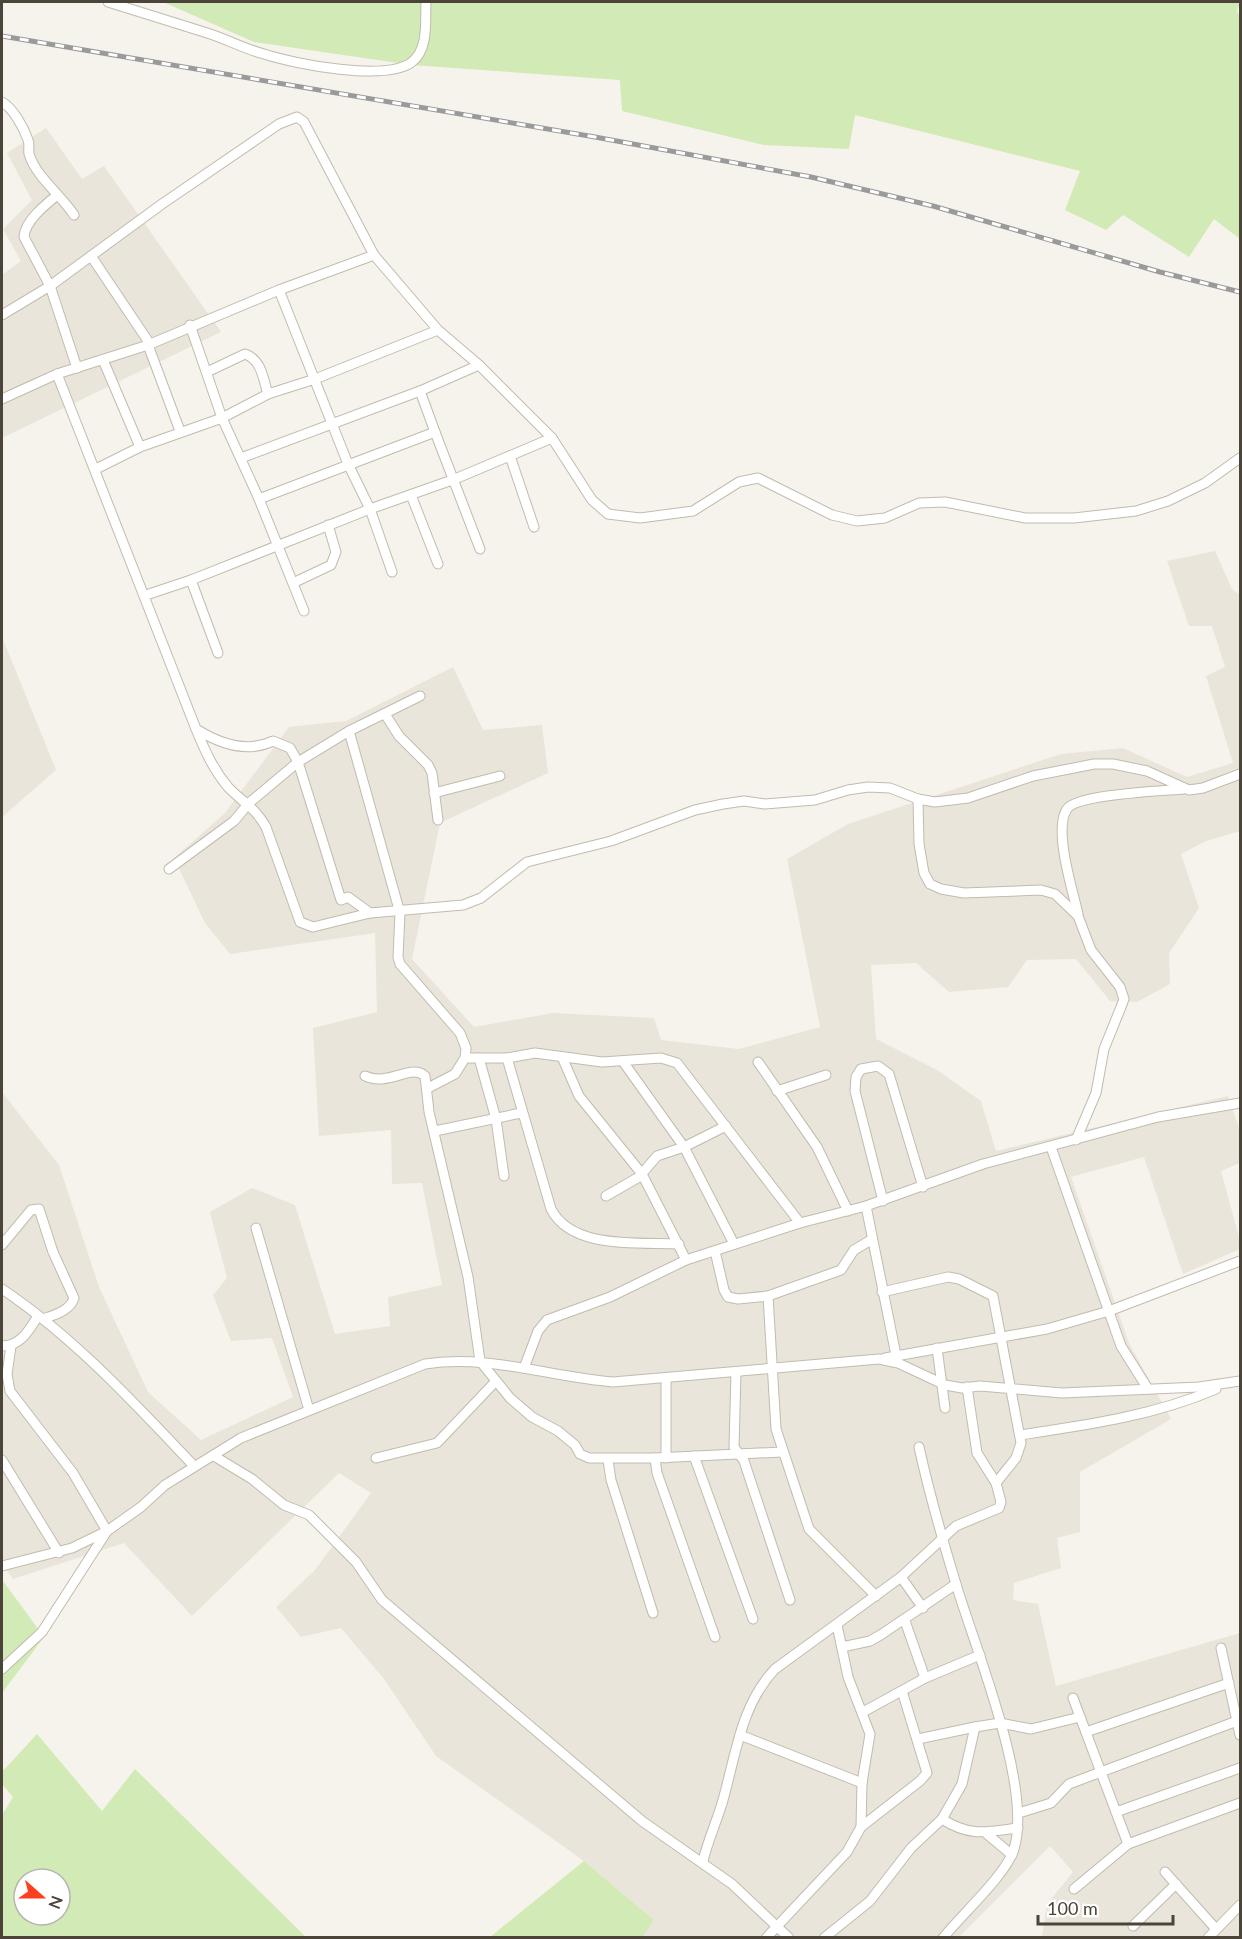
<svg xmlns="http://www.w3.org/2000/svg" width="1242" height="1939" font-family="Lato,sans-serif">
	<style>
		.residential { fill: #eae5da }
		.green { fill: #d2eab5; fill-rule: evenodd }
		.lines { fill: none; stroke-linecap: round; stroke-linejoin: round }
		.street-casing { stroke: #c2bbae; stroke-width: 11 }
		.street { stroke: #fff; stroke-width: 9 }
		.rail-casing { stroke: #9a9a9a; stroke-width: 5 }
		.rail { stroke: #fff; stroke-width: 3; stroke-dasharray: 9; stroke-linecap: butt }
	</style>
	<rect width="100%" height="100%" fill="#f6f3ec"/>
	<!-- residential -->
	<g class="residential">
		<polygon points="46,128 82,179 104,166 221,332 2,438 2,275 21,261 3,229 32,200 7,153"/>
		<polygon points="1215,551 1232,589 1240,595 1240,831 1206,841 1181,854 1199,908 1169,953 1170,984 1137,1002 1110,1001 1076,959 1027,960 1008,987 949,992 916,963 871,965 876,1039 937,1070 981,1101 996,1151 1228,1096 1240,1131 1240,1163 1221,1171 1240,1241 1240,1249 1183,1274 1144,1157 1071,1177 1129,1343 1171,1419 1080,1472 1080,1532 1057,1538 1061,1568 1014,1583 1013,1600 1038,1604 1056,1686 1240,1633 1240,1937 1042,1937 1047,1904 1073,1872 1050,1846 959,1937 643,1937 654,1920 584,1861 436,1756 384,1679 341,1628 301,1637 276,1607 315,1570 371,1493 339,1473 192,1616 124,1543 13,1579 2,1564 2,1092 59,1165 99,1287 148,1392 201,1440 293,1397 272,1338 231,1341 213,1295 227,1278 210,1212 252,1188 295,1205 335,1334 390,1326 388,1297 442,1285 422,1183 392,1184 391,1130 319,1136 313,1028 377,1012 375,933 230,954 205,923 174,858 225,813 289,727 346,721 453,667 483,730 542,725 548,773 440,823 412,959 474,1027 553,1013 654,1018 661,1040 739,1049 820,1027 787,859 848,824 1061,754 1123,748 1187,777 1233,763 1206,676 1225,667 1212,626 1189,626 1167,561"/>
		<polygon points="2,637 56,770 2,817"/>
	</g>
	<!-- green -->
	<g class="green">
		<polygon points="163,2 1240,2 1237,12 1240,15 1240,239 1214,219 1189,257 1123,215 1106,230 1065,210 1080,171 855,115 849,149 764,145 622,111 620,80 412,65 254,42"/>
		<polygon points="3,1581 44,1637 2,1693 2,1582"/>
		<path d="M 37,1734 L 102,1811 L 135,1769 L 306,1937 L 2,1937 L 2,1815 L 13,1797 L 2,1784 L 2,1772 ZM 24,1879 L 60,1879 L 60,1915 L 24,1915 Z"/>
		<polygon points="584,1861 654,1920 643,1937 490,1937"/>
	</g>
	<g class="lines">
		<!-- street casing -->
		<g class="street-casing">
			<g id="street">
				<path d="M 108,2 C 140,12 172,22 204,32 C 225,38 244,49 264,54 C 295,64 386,82 412,62 C 429,49 425,20 426,2"/>
				<path d="M 2,102 C 13,108 24,128 28,140 C 30,145 28,150 29,154 C 36,177 62,196 74,215"/>
				<path d="M 56,196 C 45,205 25,221 24,237 L 50,286 L 77,368"/>
				<polyline points="91,256 150,344"/>
				<polyline points="279,290 348,464 370,509 392,572"/>
				<polyline points="2,315 50,286 162,204 279,124 297,117 304,122 374,255 438,330 479,365 552,438 592,500 608,514 640,518 693,511 739,482 758,478 832,515 857,521 885,518 919,503 945,502 1025,518 1074,518 1136,511 1168,501 1205,483 1240,458"/>
				<polyline points="190,325 222,418 259,499 304,611"/>
				<polyline points="148,345 180,431"/>
				<polyline points="103,360 140,447"/>
				<path d="M 207,372 L 245,354 C 262,360 263,379 268,394"/>
				<path d="M 57,374 L 196,729 C 220,744 248,753 273,741 L 290,748 L 298,762 L 341,900 L 348,897 L 370,913 L 463,905 L 481,898 L 527,862 L 611,841 L 695,810 L 723,804 L 744,801 L 765,804 L 815,800 L 848,790 L 868,787 L 890,788 L 918,799 L 935,802 L 968,798 L 1033,776 L 1094,764 L 1113,764 L 1147,771 L 1189,790 L 1203,788 L 1240,774"/>
				<polyline points="420,391 435,432"/>
				<polyline points="2,399 57,374 148,345 279,290 374,255"/>
				<polyline points="510,456 534,527"/>
				<polyline points="241,458 420,391 479,365"/>
				<polyline points="96,469 140,447 222,418 268,394 315,379 438,330"/>
				<polyline points="411,495 438,564"/>
				<polyline points="259,499 435,432 480,549"/>
				<polyline points="191,580 218,653"/>
				<polyline points="293,583 331,565 336,552 328,525"/>
				<polyline points="146,595 191,580 370,509 455,479 552,438"/>
				<polyline points="385,714 399,736 428,765 432,773 438,820"/>
				<path d="M 196,729 C 205,751 213,769 228,787 C 242,802 255,807 266,827 L 300,922 L 313,927 L 370,913"/>
				<polyline points="349,731 400,913 398,957 400,964 460,1033 466,1048 465,1058 455,1074 428,1088"/>
				<polyline points="434,793 500,776"/>
				<polyline points="918,799 919,844 924,873 930,884 941,889 964,893 1041,890 1055,894 1078,916 1091,950 1120,987 1124,999 1121,1007 1104,1049 1096,1093 1076,1140"/>
				<polyline points="169,869 234,821 249,803 298,762 349,731 420,696"/>
				<path d="M 1078,914 C 1073,891 1053,830 1067,809 C 1077,794 1163,791 1184,789"/>
				<polyline points="562,1057 579,1096 642,1174 686,1260"/>
				<polyline points="465,1058 507,1058 535,1053 602,1062 661,1058 677,1063 800,1223"/>
				<polyline points="479,1058 496,1119 504,1176"/>
				<path d="M 507,1058 L 551,1209 C 572,1250 639,1242 679,1244"/>
				<polyline points="758,1062 817,1147 848,1211"/>
				<polyline points="624,1063 684,1147 734,1244"/>
				<path d="M 365,1076 C 389,1087 411,1063 425,1076 L 429,1112 L 468,1277 L 480,1361 L 510,1398 L 532,1417 L 558,1431 L 575,1445 L 580,1454 L 589,1458 L 655,1458 L 782,1452"/>
				<polyline points="777,1091 826,1075"/>
				<polyline points="435,1131 521,1113"/>
				<polyline points="1051,1147 1121,1346 1148,1389"/>
				<polyline points="606,1196 639,1177 657,1156 684,1147 726,1126"/>
				<polyline points="883,1201 855,1091 856,1077 861,1069 878,1066 889,1074 923,1187"/>
				<polyline points="866,1206 897,1360"/>
				<polyline points="256,1228 309,1410"/>
				<path d="M 2,1245 L 31,1210 L 39,1209 L 53,1252 L 74,1298 C 70,1311 54,1315 43,1319"/>
				<polyline points="715,1251 724,1290 728,1297 738,1299 768,1296 776,1429 809,1529 876,1596"/>
				<path d="M 2,1289 C 75,1338 134,1403 194,1466"/>
				<polyline points="768,1296 841,1270 854,1250 871,1240"/>
				<path d="M 2,1346 C 21,1346 29,1330 38,1316"/>
				<polyline points="937,1348 945,1408"/>
				<polyline points="885,1358 1047,1329 1109,1311 1240,1261"/>
				<polyline points="524,1368 538,1331 547,1320 610,1297 686,1260 800,1223 866,1206 983,1164 1158,1117 1240,1103"/>
				<polyline points="736,1372 734,1447 744,1461 790,1600"/>
				<polyline points="967,1387 977,1453 996,1483"/>
				<path d="M 1020,1435 C 1087,1425 1153,1416 1216,1389"/>
				<path d="M 919,1447 C 929,1493 942,1538 956,1584 C 975,1648 1033,1787 1014,1849 C 1006,1875 962,1914 943,1938"/>
				<polyline points="214,1456 252,1479 284,1505 309,1515 356,1562 382,1600 642,1821 732,1884 789,1938"/>
				<polyline points="694,1456 753,1619"/>
				<polyline points="376,1458 437,1443 496,1381"/>
				<polyline points="655,1458 657,1473 715,1637"/>
				<polyline points="666,1458 666,1379"/>
				<polyline points="2,1460 59,1553"/>
				<polyline points="608,1460 611,1480 653,1613"/>
				<path d="M 2,1566 L 72,1548 L 107,1531 L 141,1507 L 165,1485 L 241,1438 L 425,1364 C 488,1354 550,1377 613,1382 L 879,1359 L 898,1363 L 945,1385 L 962,1388 L 980,1386 L 1062,1393 L 1199,1387 L 1240,1381"/>
				<polyline points="901,1577 923,1608"/>
				<polyline points="905,1621 925,1678"/>
				<polyline points="842,1647 870,1641 882,1634 956,1584"/>
				<polyline points="1221,1648 1240,1735"/>
				<polyline points="2,1669 42,1632 107,1531 73,1473 10,1391 7,1374 11,1346"/>
				<polyline points="1073,1698 1128,1844"/>
				<polyline points="863,1712 925,1678 980,1655"/>
				<polyline points="1086,1732 1229,1683"/>
				<polyline points="740,1735 862,1783"/>
				<polyline points="918,1739 975,1727 1000,1723 1031,1729 1080,1717"/>
				<polyline points="1116,1812 1240,1768"/>
				<polyline points="1019,1813 1051,1803 1069,1784 1237,1721"/>
				<path d="M 942,1819 C 970,1837 986,1832 1018,1828"/>
				<polyline points="861,1827 920,1781 927,1773 902,1691"/>
				<polyline points="987,1834 1012,1855"/>
				<path d="M 703,1861 C 708,1840 717,1821 723,1800 C 736,1754 741,1705 775,1669 L 901,1577 L 956,1526 L 999,1508 L 1001,1502 L 996,1483 L 1016,1458 L 1021,1443 L 993,1296 L 959,1279 L 948,1277 L 882,1292"/>
				<polyline points="1165,1872 1216,1929"/>
				<polyline points="1074,1889 1128,1844 1240,1803"/>
				<polyline points="1133,1926 1176,1884"/>
				<polyline points="766,1938 847,1852 861,1827 862,1783 870,1734 848,1677 837,1625"/>
				<polyline points="824,1938 870,1901 911,1848 942,1819 962,1784 975,1727"/>
				<polyline points="1208,1938 1240,1905"/>
			</g>
		</g>
		<!-- street -->
		<use href="#street" class="street"/>
		<!-- rail casing -->
		<g class="rail-casing">
			<polyline id="rail" points="2,36 595,137 811,177 933,206 1160,272 1240,292"/>
		</g>
		<!-- rail -->
		<use href="#rail" class="rail"/>
	</g>
	<!-- border -->
	<rect width="1242" height="1939" fill="none" stroke="#4b4439" stroke-width="6"/>
	<!-- north arrow -->
	<g transform="translate(42 1897) rotate(111)"><circle r="28" fill="#ffffff" stroke="#b7b4b0" stroke-width="1.5"/>
	<path d="M0-4.5L10 22L0 15L-10 22Z" fill="#fc3f1d"/>
	<text y="-9" font-size="16" font-weight="bold" text-anchor="middle" fill="#4b4439">N</text>
	</g>
	<!-- scale -->
	<path d="M1038 1915v9h135v-9" fill="none" stroke="#4b4439" stroke-width="3"/>
	<text x="1047" y="1915" font-size="18" fill="#4b4439" stroke="#ffffff" stroke-width="4.5" paint-order="stroke">100 m</text>
</svg>
